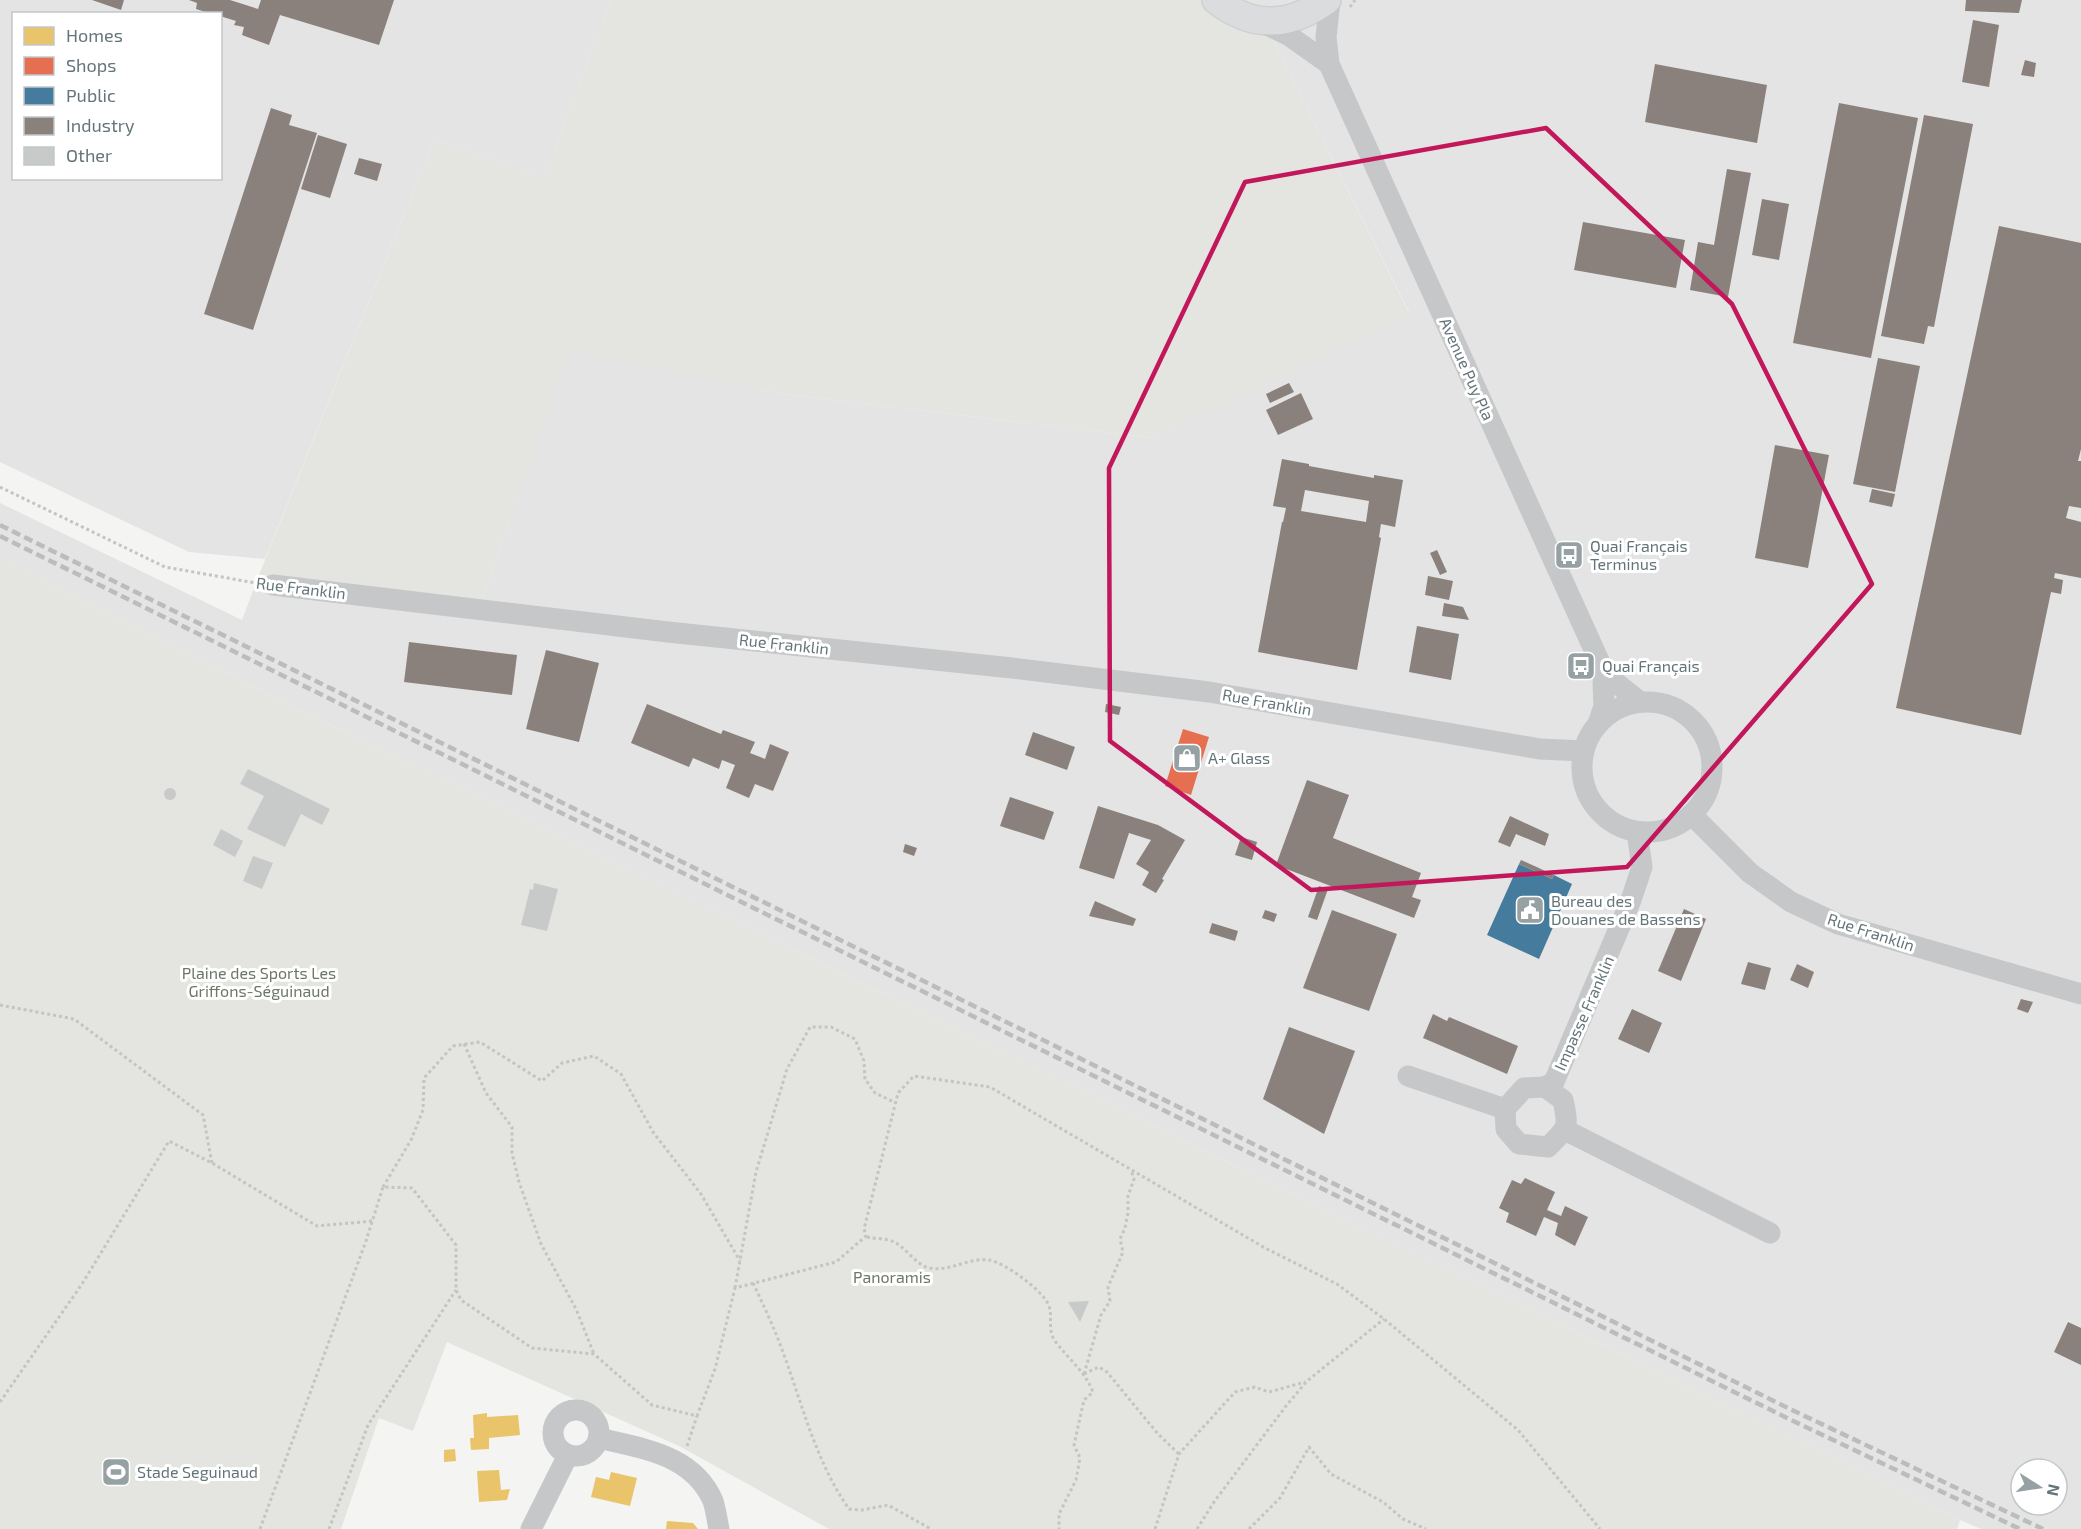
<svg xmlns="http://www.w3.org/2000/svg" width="2081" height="1529" font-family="'Exo 2',sans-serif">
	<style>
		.built { fill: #e3e4e3; fill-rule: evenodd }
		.green { fill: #e4e5e1 }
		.homes { fill: #e9c46a }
		.shops { fill: #e76f51 }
		.public { fill: #457b9d }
		.industry { fill: #8a817c; fill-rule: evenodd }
		.building { fill: #c8caca }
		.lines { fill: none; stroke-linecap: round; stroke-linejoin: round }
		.major-casing { stroke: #cfd0d0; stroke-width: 30 }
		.path { stroke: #c4c4c5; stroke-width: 3; stroke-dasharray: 3 3; stroke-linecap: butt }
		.minor { stroke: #c5c7c8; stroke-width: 21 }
		.major { stroke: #dbdcdd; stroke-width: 27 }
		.rail { stroke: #bbbdbd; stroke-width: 4.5; stroke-dasharray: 9 4.5; stroke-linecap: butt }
		.marked { fill: none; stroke: #c2185b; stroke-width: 4.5; stroke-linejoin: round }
		.labels { text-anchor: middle; stroke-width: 6; stroke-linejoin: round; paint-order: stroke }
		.street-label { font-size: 16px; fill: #64757a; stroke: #fff }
		.poi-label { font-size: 16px; fill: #64757a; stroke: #fff; text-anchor: start }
		.park-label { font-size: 16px; fill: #6d7766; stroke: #fff }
	</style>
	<rect width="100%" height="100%" fill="#f4f4f3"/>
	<!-- built -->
	<g class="built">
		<path d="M 0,0 L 611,0 L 544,177 L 434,140 L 265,559 L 189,552 L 0,462 ZM 14,14 L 220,14 L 220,178 L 14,178 Z"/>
		<path d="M 1253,0 L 2081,0 L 2081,1529 L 1981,1529 L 1960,1520 L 576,843 L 309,715 L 0,558 L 0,503 L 242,620 L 259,575 L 482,601 L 568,350 L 783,394 L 1153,438 L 1409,312 ZM 2021,1469 L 2057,1469 L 2057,1505 L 2021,1505 Z"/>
	</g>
	<!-- green -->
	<g class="green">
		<polygon points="611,0 1253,0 1409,313 1153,438 783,394 568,351 482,601 259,575 434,140 544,177"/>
		<polygon points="0,558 309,715 576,843 1960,1520 1957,1529 829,1529 679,1446 447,1342 413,1431 379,1418 341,1529 0,1529"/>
	</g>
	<!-- homes -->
	<g class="homes">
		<polygon points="487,1413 487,1417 518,1415 520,1435 489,1438 489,1449 471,1450 470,1438 474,1438 473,1415"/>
		<polygon points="455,1449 456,1461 444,1462 444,1450"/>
		<polygon points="499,1470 501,1490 510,1489 507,1500 479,1502 477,1471"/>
		<polygon points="611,1472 637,1478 630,1506 591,1497 596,1477 609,1480"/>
		<polygon points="667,1521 693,1523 698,1529 666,1529"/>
	</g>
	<!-- shops -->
	<polygon class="shops" points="1183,729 1209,737 1191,795 1165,786"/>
	<!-- public -->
	<polygon class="public" points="1519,864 1552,879 1554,875 1572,884 1539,959 1487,935"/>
	<!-- industry -->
	<g class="industry">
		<polygon points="92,0 124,0 121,10"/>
		<polygon points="189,0 230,0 258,9 261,0 394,0 379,45 280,15 269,45 242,35 244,27 234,25 236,21 220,16 220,14 212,14 196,9 197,3"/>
		<polygon points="1966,0 2022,0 2019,13 1965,11"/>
		<polygon points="1973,20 1999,25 1989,87 1962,82"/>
		<polygon points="2025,60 2036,63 2034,77 2021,75"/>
		<polygon points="1655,64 1767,85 1757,143 1645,122"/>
		<polygon points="1839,103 1918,118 1871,358 1793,343"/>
		<polygon points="271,108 292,115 289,125 317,133 253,330 204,314"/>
		<polygon points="1924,115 1973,124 1934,327 1928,326 1924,344 1881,336"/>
		<polygon points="318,135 347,144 330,198 301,189"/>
		<polygon points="359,158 382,164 377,181 354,174"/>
		<polygon points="1727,169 1751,173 1728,297 1690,290 1698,242 1714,245"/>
		<polygon points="1762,199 1789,204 1779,260 1752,255"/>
		<polygon points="1583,222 1685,240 1676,288 1574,270"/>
		<polygon points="1999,226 2081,243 2081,449 2078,461 2081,461 2081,508 2069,506 2066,518 2081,522 2081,578 2055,573 2054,578 2063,580 2061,594 2051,592 2021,735 1896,708"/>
		<polygon points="1878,358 1920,366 1895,492 1853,484"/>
		<polygon points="1289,383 1294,392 1270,403 1266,394"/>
		<polygon points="1301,393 1313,419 1278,435 1266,410"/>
		<polygon points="1775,445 1829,455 1808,568 1755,558"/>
		<path d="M 1282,459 L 1309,464 L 1309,466 L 1374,478 L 1374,475 L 1403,480 L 1395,527 L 1381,524 L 1379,537 L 1381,538 L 1357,670 L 1258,652 L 1282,522 L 1283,522 L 1286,508 L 1273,506 ZM 1305,490 L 1369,501 L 1366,522 L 1301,511 Z"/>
		<polygon points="1872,489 1895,494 1892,507 1869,502"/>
		<polygon points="1437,550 1447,572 1440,575 1430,553"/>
		<polygon points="1428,576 1453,581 1449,600 1425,595"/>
		<polygon points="1444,603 1463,607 1469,620 1442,616"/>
		<polygon points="1417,626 1459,634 1451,680 1409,672"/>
		<polygon points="409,642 517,655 512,695 404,682"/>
		<polygon points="546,650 599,663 579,742 526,729"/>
		<polygon points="647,704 721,734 723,730 755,742 750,753 765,759 770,744 789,752 773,791 755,784 749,798 726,788 735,765 722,760 719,769 693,758 689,767 631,743"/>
		<polygon points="1106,704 1121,707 1119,715 1105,712"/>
		<polygon points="1033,732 1075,747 1067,770 1025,755"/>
		<polygon points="1307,780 1349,795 1333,838 1421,873 1412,897 1421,900 1414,918 1276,865"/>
		<polygon points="1010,797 1054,812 1044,840 1000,826"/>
		<polygon points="1098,806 1158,825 1185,840 1162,879 1164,880 1156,893 1142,885 1149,872 1136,864 1151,840 1129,833 1114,879 1079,868"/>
		<polygon points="1510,816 1549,834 1545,846 1516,834 1510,847 1498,842"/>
		<polygon points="1241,837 1257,842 1252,860 1235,855"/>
		<polygon points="905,844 917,848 914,856 903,852"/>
		<polygon points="1521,860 1554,875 1552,879 1519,864"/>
		<polygon points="1319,886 1328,889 1317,920 1308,917"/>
		<polygon points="1095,901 1136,919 1133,926 1089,916"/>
		<polygon points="1684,909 1706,919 1681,981 1658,971"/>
		<polygon points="1265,910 1277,914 1274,922 1262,918"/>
		<polygon points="1332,910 1397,934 1369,1011 1303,988"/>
		<polygon points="1212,923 1238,931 1235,941 1209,933"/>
		<polygon points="1748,962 1771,968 1765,990 1741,984"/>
		<polygon points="1797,964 1814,972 1808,988 1790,980"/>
		<polygon points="2021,999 2033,1002 2028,1013 2017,1009"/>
		<polygon points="1632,1009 1662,1023 1649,1053 1618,1039"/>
		<polygon points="1433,1014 1447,1021 1449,1017 1518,1046 1507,1074 1423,1038"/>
		<polygon points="1289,1027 1355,1051 1324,1134 1263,1099"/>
		<polygon points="1525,1178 1555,1192 1547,1210 1561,1216 1565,1206 1588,1217 1575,1246 1555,1235 1558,1223 1544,1217 1536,1236 1506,1222 1509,1213 1499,1208 1512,1180 1521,1184"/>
		<polygon points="2068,1322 2081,1328 2081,1365 2054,1352"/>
	</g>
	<!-- building -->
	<g class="building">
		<polygon points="248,769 330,809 322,825 301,814 285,847 247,829 264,796 240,784"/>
		<circle cx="170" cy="794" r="6"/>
		<polygon points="221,829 243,841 235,857 213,845"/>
		<polygon points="253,856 273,863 262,889 243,881"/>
		<polygon points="534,883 558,889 547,931 521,925 530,889 533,890"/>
		<polygon points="1089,1301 1080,1322 1068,1302"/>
	</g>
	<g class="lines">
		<!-- major casing -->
		<g class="major-casing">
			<path id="major" d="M 1216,0 C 1253,29 1290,27 1327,0"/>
		</g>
		<!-- path -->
		<g class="path">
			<polyline points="1350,7 1355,0"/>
			<polyline points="0,487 165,567 256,583"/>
			<polyline points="0,1005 74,1019 203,1115 212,1163"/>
			<polyline points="464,1044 486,1093 512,1127 512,1153 519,1182 541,1244 576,1309 594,1354"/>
			<polyline points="383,1187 411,1140 423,1110 424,1078 453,1046 480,1042 542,1081 562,1063 594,1056 621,1074 653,1132 701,1194 740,1261"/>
			<path d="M 867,1237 C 875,1239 886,1238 894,1242 C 904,1246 915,1263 926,1267 C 948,1274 967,1257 989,1260 C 1004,1262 1044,1291 1049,1306 C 1053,1318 1047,1329 1055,1341 C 1068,1359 1085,1371 1093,1392 L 1084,1400 L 1074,1445 L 1080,1458 L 1076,1480 L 1059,1514 L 1059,1529"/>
			<path d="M 753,1283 C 761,1300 769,1317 776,1334 C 800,1393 812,1456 849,1509 L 862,1510 L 888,1505 L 931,1529"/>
			<polyline points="735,1288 756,1172 787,1069 810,1027 831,1027 855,1039 864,1061 865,1079 875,1093 896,1103"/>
			<polyline points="1084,1374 1101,1315 1110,1301 1108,1287 1123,1252 1120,1239 1125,1228 1128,1213 1128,1196 1134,1179 1131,1170"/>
			<polyline points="1084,1374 1099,1367 1107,1372 1158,1434 1179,1454"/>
			<polyline points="0,1402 82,1284 169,1141 212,1163 317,1226 373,1221"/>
			<polyline points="687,1446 697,1416"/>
			<polyline points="260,1529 366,1241 383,1187 412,1188 456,1245 456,1290 461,1300 532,1348 594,1354 652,1405 697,1416 715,1369 735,1288 836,1262 866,1236 864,1229 898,1093 914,1076 990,1087 1265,1248 1337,1284 1384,1319 1518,1430 1600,1529"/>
			<polyline points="329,1529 368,1425 456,1290"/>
			<polyline points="1155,1529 1179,1454 1235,1392 1255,1387 1269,1392 1305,1382"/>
			<polyline points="1197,1529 1214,1502 1286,1406 1307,1381 1384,1319"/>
			<polyline points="1249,1529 1280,1498 1309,1447 1331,1474 1383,1502 1403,1519 1426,1529"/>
		</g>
		<!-- minor -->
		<g class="minor">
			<polyline points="1330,0 1326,37 1329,64 1605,674 1640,702"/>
			<polyline points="1259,21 1288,35 1329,64"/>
			<polyline points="273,585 668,632 1012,668 1209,692 1540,749 1584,751"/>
			<circle cx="1647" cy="767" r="65"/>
			<polyline points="1598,724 1604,706 1603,683 1605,674"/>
			<polyline points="1692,815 1750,873 1791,902 1838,924 2081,994"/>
			<polyline points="1408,1076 1505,1109"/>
			<polyline points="1545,1087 1554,1082 1631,900 1642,867 1637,832"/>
			<path d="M 1545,1087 L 1563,1100 C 1569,1128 1568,1127 1548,1147 L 1519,1144 L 1506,1129 L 1505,1109 L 1524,1088 Z"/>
			<polyline points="1565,1130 1770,1233"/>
			<circle cx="576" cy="1433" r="23"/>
			<path d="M 599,1438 C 642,1449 693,1454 713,1501 C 716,1510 717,1520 719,1529"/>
			<polyline points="531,1529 568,1455"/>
		</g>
		<!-- major -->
		<use href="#major" class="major"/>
		<!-- rail -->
		<g class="rail">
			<polyline points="0,525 1792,1410 2043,1529"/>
			<polyline points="0,536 1787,1418 2020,1529"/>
		</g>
	</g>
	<!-- marked area -->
	<path class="marked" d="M 1546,128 L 1732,304 L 1872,584 L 1627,867 L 1311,890 L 1110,741 L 1109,468 L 1245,182 Z"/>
	<!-- icons -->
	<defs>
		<g id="bus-square" transform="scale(1.5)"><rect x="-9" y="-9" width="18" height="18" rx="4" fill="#96a1a4" stroke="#fff"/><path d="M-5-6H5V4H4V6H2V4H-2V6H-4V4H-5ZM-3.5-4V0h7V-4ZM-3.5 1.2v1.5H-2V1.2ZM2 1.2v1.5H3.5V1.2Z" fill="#fff"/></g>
		<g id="shop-square" transform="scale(1.5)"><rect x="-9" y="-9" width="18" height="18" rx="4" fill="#96a1a4" stroke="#fff"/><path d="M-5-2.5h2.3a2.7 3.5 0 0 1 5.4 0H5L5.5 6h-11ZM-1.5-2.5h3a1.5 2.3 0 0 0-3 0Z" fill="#fff"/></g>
		<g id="civic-square" transform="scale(1.5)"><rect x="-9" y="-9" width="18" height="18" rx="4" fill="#96a1a4" stroke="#fff"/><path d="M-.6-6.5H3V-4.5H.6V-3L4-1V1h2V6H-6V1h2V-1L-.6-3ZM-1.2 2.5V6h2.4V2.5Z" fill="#fff"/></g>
		<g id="stadium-square" transform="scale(1.5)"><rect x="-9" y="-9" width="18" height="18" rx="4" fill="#96a1a4" stroke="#fff"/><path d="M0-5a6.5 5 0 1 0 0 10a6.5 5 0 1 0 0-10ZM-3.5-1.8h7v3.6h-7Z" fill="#fff"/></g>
	</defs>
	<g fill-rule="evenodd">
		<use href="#bus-square" x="1569" y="555"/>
		<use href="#bus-square" x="1581" y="666"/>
		<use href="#shop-square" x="1187" y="758"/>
		<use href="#civic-square" x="1530" y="910"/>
		<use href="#stadium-square" x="116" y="1472"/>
	</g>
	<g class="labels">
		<!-- street labels -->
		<g class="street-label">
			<text transform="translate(1467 369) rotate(66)" y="6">Avenue Puy Pla</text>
			<text transform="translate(301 588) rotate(7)" y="6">Rue Franklin</text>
			<text transform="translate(784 644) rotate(6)" y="6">Rue Franklin</text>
			<text transform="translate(1267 702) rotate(10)" y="6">Rue Franklin</text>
			<text transform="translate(1871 932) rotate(18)" y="6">Rue Franklin</text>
			<text transform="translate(1584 1013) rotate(-66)" y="6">Impasse Franklin</text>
		</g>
		<!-- poi labels -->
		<g class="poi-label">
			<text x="1590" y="552">Quai Français<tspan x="1590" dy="18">Terminus</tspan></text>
			<text x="1602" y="672">Quai Français</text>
			<text x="1208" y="764">A+ Glass</text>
			<text x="1551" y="907">Bureau des<tspan x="1551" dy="18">Douanes de Bassens</tspan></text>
			<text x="137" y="1478">Stade Seguinaud</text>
		</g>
		<!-- park labels -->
		<g class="park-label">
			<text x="259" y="979">Plaine des Sports Les<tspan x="259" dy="18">Griffons-Séguinaud</tspan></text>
			<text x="892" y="1283">Panoramis</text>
		</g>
	</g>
	<!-- legend -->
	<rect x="12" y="12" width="210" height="168" fill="#ffffff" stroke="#c1c8ca" stroke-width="1.5"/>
	<rect x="24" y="27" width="30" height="18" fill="#e9c46a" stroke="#c1c8ca" stroke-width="1.5"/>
	<text x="66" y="42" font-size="18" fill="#64757a">Homes</text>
	<rect x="24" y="57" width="30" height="18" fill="#e76f51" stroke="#c1c8ca" stroke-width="1.5"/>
	<text x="66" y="72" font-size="18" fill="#64757a">Shops</text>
	<rect x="24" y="87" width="30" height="18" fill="#457b9d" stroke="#c1c8ca" stroke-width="1.5"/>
	<text x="66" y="102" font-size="18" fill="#64757a">Public</text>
	<rect x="24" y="117" width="30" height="18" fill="#8a817c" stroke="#c1c8ca" stroke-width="1.5"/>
	<text x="66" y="132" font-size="18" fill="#64757a">Industry</text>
	<rect x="24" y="147" width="30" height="18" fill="#c8caca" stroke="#c1c8ca" stroke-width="1.5"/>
	<text x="66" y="162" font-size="18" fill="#64757a">Other</text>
	<!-- north arrow -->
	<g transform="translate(2039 1487) rotate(102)"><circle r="28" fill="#ffffff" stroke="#c1c8ca" stroke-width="1.5"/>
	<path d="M0-4.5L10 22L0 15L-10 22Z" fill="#96a1a4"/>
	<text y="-9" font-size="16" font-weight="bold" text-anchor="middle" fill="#64757a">N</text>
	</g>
</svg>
